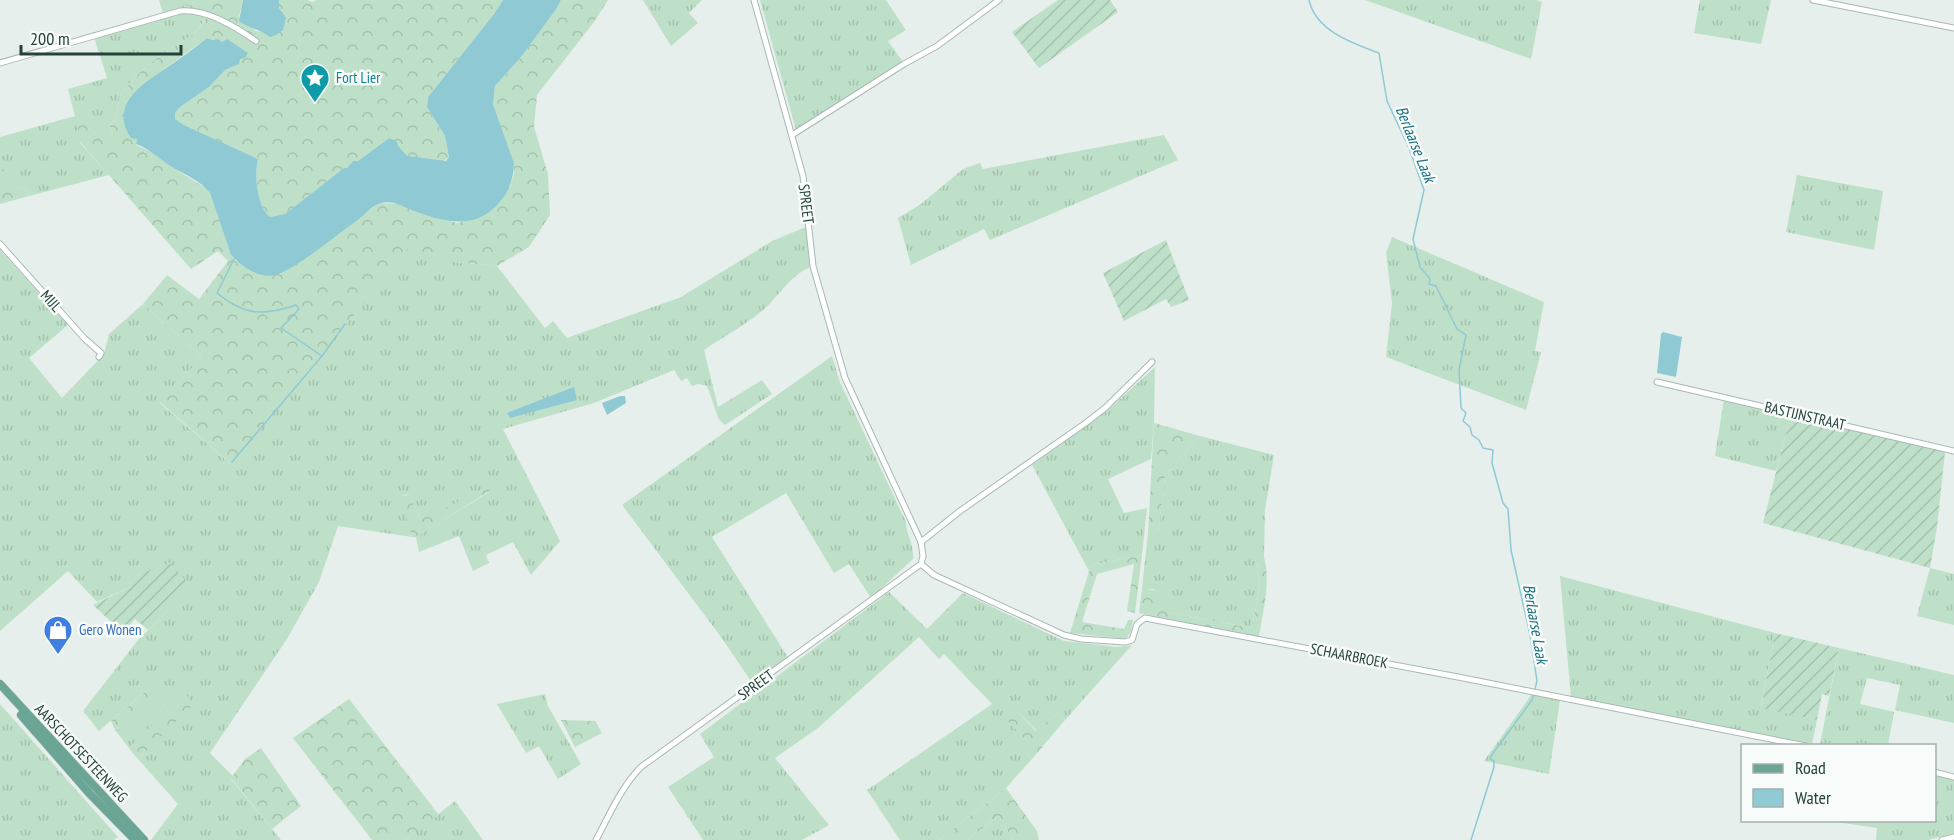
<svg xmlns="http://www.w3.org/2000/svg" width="1954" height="840" font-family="'PT Sans Narrow',sans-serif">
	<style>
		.grass { fill: url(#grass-tufts) }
		.forest { fill: url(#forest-crowns) }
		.garden { fill: url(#garden-furrows) }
		.water { fill: #8ec9d4 }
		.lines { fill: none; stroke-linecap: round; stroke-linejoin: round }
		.stream { stroke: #8ec9d4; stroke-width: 1.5 }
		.minor-casing { stroke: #a8b8b2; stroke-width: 7 }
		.primary-casing { stroke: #c2cac8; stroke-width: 9 }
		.minor { stroke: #fff; stroke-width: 5 }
		.primary { stroke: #6aa596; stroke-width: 8 }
		.labels { text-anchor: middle; stroke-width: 5; stroke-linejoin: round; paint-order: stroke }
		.culture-label { font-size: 15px; fill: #0d838f; stroke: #f7fbf9; text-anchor: start }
		.street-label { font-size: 15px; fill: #24423a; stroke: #f7fbf9 }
		.shop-label { font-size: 15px; fill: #366cbe; stroke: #f7fbf9; text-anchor: start }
		.water-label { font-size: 16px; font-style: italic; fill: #1c6f80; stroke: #f7fbf9 }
	</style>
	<defs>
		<pattern id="grass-tufts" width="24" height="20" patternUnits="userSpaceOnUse" patternTransform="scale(1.5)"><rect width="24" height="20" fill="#bfe0c8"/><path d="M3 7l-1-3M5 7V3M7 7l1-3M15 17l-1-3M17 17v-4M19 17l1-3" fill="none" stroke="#a4c1ad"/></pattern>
		<pattern id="forest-crowns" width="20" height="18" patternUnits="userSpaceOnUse" patternTransform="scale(1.5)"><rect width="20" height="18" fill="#bfe0c8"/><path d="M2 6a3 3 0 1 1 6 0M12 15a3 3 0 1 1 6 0" fill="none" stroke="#a4c1ad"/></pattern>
		<pattern id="garden-furrows" width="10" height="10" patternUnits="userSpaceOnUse" patternTransform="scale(1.5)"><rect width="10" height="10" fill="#bfe0c8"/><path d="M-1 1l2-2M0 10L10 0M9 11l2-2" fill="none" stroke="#a4c1ad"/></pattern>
	</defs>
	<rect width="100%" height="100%" fill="#e6efeb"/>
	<!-- grass -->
	<g class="grass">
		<polygon points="159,0 197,0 181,10 208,15 195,33 158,57 135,77 120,95 116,116 110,126 111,136 98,136 89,128 80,143 109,175 29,196 27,190 8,184 6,170 0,170 0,137 75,116 68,89 107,78 94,37 163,14"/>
		<polygon points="643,0 702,0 689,13 698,23 671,46"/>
		<polygon points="760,0 886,0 906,30 888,41 903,62 796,130"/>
		<polygon points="1365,0 1536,0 1542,2 1531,59"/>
		<polygon points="1700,0 1771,0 1761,44 1694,33"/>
		<polygon points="1164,135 1178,160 990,240 984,229 911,265 898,218 921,204 963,169 980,163 983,169"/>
		<polygon points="1797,175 1883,191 1874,250 1786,232"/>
		<path d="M 806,227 L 810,267 C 787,278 780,296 762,311 C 744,326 723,337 704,350 L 718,407 L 762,380 L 772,394 L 725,425 L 719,420 L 707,386 L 698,384 L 692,386 L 687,378 L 681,381 L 674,370 L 594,403 L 503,429 L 560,541 L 531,575 L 513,542 L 486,555 L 489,563 L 473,571 L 459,536 L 419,552 L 416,537 L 491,491 L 420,520 L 409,494 L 402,496 L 412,537 L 338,526 L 319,582 L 287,639 L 210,753 L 233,776 L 231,779 L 281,840 L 151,840 L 178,804 L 138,759 L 149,748 L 132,744 L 132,752 L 115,730 L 121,730 L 153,685 L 99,731 L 83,711 L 138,640 L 192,587 L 132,586 L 97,602 L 68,571 L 0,631 L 0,250 L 68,325 L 29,358 L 62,398 L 104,354 L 109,334 L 143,304 L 202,357 L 160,403 L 232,465 L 409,246 L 455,262 L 497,266 L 545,328 L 553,321 L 567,338 L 681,297 L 772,241 Z"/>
		<polygon points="1392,237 1544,302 1535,351 1541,352 1526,410 1386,357 1392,303 1386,253"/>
		<path d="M 832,356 L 840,382 L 906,522 C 906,535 914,542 913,559 L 871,598 L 849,564 L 834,573 L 786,493 L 712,537 L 789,659 L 753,684 L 721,637 L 622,505 Z"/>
		<polygon points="1155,367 1154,423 1151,459 1108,479 1124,513 1147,508 1142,555 1091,565 1089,571 1032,465 1107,411"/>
		<polygon points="1724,399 1791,414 1776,471 1715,456"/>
		<polygon points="1200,436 1274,455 1265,510 1264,557 1257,560 1260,586 1252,628 1171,613 1154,589 1142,589 1148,533 1158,533 1165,475"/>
		<polygon points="1930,568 1954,574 1954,625 1917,616"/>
		<polygon points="1560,576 1775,633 1761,707 1817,720 1812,744 1571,697"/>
		<polygon points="889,592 927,629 963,593 1064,641 1117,647 1132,645 1065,720 1056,714 1037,731 1016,710 1006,718 1027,741 1027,754 1032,759 1006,788 939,840 900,840 867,790 992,704 944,654 939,659 919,637 818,728 775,758 829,825 802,840 703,840 668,787 714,757 700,734"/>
		<polygon points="1839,648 1954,675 1954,723 1895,710 1900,685 1867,678 1860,704 1894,712 1888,745 1820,744"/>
		<polygon points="545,694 548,706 581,764 558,779 539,746 526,753 497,704"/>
		<polygon points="1532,694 1560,700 1549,774 1484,761"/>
		<polygon points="0,704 118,837 114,840 0,840"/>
		<polygon points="1935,776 1954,779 1954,833 1928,840 1876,840 1877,828 1829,821 1934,820"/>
		<polygon points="455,801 483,840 405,840"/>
		<polygon points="999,816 1013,840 967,840"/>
	</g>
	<!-- forest -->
	<g class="forest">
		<path d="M 197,0 L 243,0 L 239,17 L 256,31 L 264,32 L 285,18 L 279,8 L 279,0 L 307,0 L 313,2 L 316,0 L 503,0 L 494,14 L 428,97 L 427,107 L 445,136 L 449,157 L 442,162 L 406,156 L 389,138 L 358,161 L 353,161 L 347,168 L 344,168 L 285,214 L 270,217 C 257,206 254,175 258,159 L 184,125 L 175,119 L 175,113 L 180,107 L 209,87 L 225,70 L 239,64 L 227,39 L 222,42 L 207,38 L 157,74 L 124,114 L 125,123 L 137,139 L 136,145 L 154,153 L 170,166 L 206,188 L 210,193 L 231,255 L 236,261 L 275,275 L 308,256 L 379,203 L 398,204 L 413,210 L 457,223 L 482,216 L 510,186 L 514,174 L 514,163 L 493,104 L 495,86 L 521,57 L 557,8 L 561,0 L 608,0 L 594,22 L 537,95 L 534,127 L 548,174 L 550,215 L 529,247 L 497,266 L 455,262 L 409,247 L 232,465 L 160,402 L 202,357 L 143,304 L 167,275 L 199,299 L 228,261 L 218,251 L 191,269 L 80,142 L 76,116 L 87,114 L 89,128 L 98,136 L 111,136 L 110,126 L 116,116 L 120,95 L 135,77 L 158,57 L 195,33 L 208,16 L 180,11 Z"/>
		<polygon points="6,169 9,184 27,190 29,196 0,204 0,170"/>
		<polygon points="1154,423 1200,436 1165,475 1158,534 1148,533"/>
		<polygon points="490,486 491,490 417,537 412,537 401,497 409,494 420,520"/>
		<polygon points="1142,555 1135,613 1127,611 1134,564 1097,574 1082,622 1124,629 1128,620 1133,620 1131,631 1126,639 1070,633 1091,565"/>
		<path d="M 1264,557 C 1271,583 1263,611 1259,637 L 1139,613 L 1142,589 C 1163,589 1163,597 1171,613 L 1252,628 L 1260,586 L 1257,559 Z"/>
		<polygon points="153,685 167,690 121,730 115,730 111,721"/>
		<polygon points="184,692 194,704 138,759 132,752 132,745"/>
		<polygon points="349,699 439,815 405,840 372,840 293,738"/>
		<polygon points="1016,710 1036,731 1056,714 1065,720 1032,759 1027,754 1027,741 1005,718"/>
		<polygon points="561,720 595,721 602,733 575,747"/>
		<polygon points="261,748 301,806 272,829 231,778 245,759"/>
		<polygon points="1006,788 1037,831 1039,840 1013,840 999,816 967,840 939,840"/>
	</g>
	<!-- garden -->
	<g class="garden">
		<polygon points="1058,0 1110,0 1118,12 1039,68 1012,32"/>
		<polygon points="1166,240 1189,300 1171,307 1166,299 1124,321 1103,273"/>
		<polygon points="1791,414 1945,452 1937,527 1930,568 1763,523"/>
		<polygon points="170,563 192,587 148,630 135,619 123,633 93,605 132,586 140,574"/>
		<polygon points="1775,633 1839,648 1829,696 1822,694 1817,720 1761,708"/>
	</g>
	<!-- water -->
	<g class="water">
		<path d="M 243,0 L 279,0 L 279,8 L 286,18 L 283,30 L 276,35 L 270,37 C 261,29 249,29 239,21 Z"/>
		<path d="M 503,0 L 561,0 L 557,8 L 521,57 L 495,86 L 493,104 L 514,163 C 514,179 508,194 497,205 C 473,231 441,221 412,210 C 402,206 392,200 381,203 C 373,205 365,214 359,219 C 340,232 295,270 275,275 C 259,279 241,266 231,255 L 210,193 C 200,180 185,175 172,167 C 159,159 150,149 136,144 L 137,139 L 131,138 C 108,104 144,83 169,66 C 182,57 195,48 207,38 L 213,40 L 218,39 L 222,42 L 227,39 L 248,53 L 245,58 L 240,59 L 239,64 L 225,70 L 209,87 L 180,107 L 175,113 L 175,119 L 184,125 L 258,159 C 254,175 257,206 270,217 L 285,214 L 344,168 L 347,168 L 353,161 L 358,161 L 389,138 L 397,142 L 398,146 L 407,156 L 446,161 L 449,157 L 445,136 L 427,107 L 428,97 L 494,14 Z"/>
		<polygon points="1663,332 1682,337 1676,377 1657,373 1661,334"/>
		<polygon points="574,387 577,400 510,418 507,413"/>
		<polygon points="620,396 625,396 626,403 607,415 602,403"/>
	</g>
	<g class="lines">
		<!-- stream -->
		<g class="stream">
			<path d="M 1309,0 C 1316,31 1352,43 1379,53 L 1387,101 L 1409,148 L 1424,190 L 1413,239 L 1420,267 L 1430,279 L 1429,284 L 1436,286 L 1457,329 L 1466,335 L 1459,370 L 1461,408 L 1466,413 L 1463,421 L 1470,427 L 1472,435 L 1479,440 L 1483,448 L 1493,450 L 1492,463 L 1503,503 L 1508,509 L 1511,550 L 1530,635 L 1537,681 L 1535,689"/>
			<path d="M 234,259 L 217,293 C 245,316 263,316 296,305 L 299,309 L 281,328 L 322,356"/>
			<polyline points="232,462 322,356 345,324"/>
			<polyline points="1471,840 1494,767 1494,761 1490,759 1491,756 1532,700 1534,694"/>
		</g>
		<!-- minor casing -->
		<g class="minor-casing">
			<g id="minor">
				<polyline points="1813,0 1954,28"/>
				<path d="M 0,63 L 180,11 C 207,9 234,26 256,41"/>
				<polyline points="792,135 904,64 937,46 999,0"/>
				<polyline points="0,244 85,339 101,353 99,357"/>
				<polyline points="1657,382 1954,451"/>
				<polyline points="921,542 960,511 1087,422 1105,408 1152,362"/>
				<polyline points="921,564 934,575 1064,635 1081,639 1125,642 1132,640 1137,624 1145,618 1458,677 1806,746"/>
				<polyline points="1934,772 1954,777"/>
				<path d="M 596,840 C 609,816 621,787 641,767 L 921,564 L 923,556 L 921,542 L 845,378 L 813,266 L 803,176 L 754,0"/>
				<polyline points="1942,840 1954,837"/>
			</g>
		</g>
		<!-- primary casing -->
		<g class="primary-casing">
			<g id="primary">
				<polyline points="0,684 144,840"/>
				<polyline points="21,715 90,794 135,840"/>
			</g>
		</g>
		<!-- minor -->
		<use href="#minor" class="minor"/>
		<!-- primary -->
		<use href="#primary" class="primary"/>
	</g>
	<!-- icons -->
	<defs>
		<g id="sight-pin" transform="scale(1.5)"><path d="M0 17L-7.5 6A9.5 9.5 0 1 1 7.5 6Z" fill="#0f9aa8" stroke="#f7fbf9"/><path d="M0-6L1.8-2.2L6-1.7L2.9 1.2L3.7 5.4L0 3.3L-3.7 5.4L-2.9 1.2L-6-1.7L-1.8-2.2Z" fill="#fff"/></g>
		<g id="shop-pin" transform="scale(1.5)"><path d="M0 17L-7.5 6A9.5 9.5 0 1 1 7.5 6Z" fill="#3f7fe0" stroke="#f7fbf9"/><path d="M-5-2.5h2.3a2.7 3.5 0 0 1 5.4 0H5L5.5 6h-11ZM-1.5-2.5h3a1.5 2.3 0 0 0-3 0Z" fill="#fff"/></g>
	</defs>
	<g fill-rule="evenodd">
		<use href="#sight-pin" x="315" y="78"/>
		<use href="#shop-pin" x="58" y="630"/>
	</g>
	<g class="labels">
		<!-- culture labels -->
		<g class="culture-label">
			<text x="336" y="83">Fort Lier</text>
		</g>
		<!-- street labels -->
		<g class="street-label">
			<text transform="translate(806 204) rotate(83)" y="5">SPREET</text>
			<text transform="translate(51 301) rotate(48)" y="5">MIJL</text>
			<text transform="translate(1805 416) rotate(13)" y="5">BASTIJNSTRAAT</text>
			<text transform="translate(1349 656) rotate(11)" y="5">SCHAARBROEK</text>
			<text transform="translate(756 685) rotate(-36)" y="5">SPREET</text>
			<text transform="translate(81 753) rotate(47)" y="5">AARSCHOTSESTEENWEG</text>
		</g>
		<!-- shop labels -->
		<g class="shop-label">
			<text x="79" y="635">Gero Wonen</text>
		</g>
		<!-- water labels -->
		<g class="water-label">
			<text transform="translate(1416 144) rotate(68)" y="6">Berlaarse Laak</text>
			<text transform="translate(1536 624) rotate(80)" y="6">Berlaarse Laak</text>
		</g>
	</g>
	<!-- legend -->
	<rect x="1741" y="744" width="195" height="78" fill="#f7fbf9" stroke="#a3b1ad" stroke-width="1.5"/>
	<rect x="1753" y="764" width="30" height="9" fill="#6aa596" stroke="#a3b1ad" stroke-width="1.5"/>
	<text x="1795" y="774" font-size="18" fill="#24423a">Road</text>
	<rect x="1753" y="789" width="30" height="18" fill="#8ec9d4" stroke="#a3b1ad" stroke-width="1.5"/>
	<text x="1795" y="804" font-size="18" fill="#24423a">Water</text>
	<!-- scale -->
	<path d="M21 45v9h160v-9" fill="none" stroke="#24423a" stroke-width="3"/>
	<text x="30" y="45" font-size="18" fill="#24423a" stroke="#f7fbf9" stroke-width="4.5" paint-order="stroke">200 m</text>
</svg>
